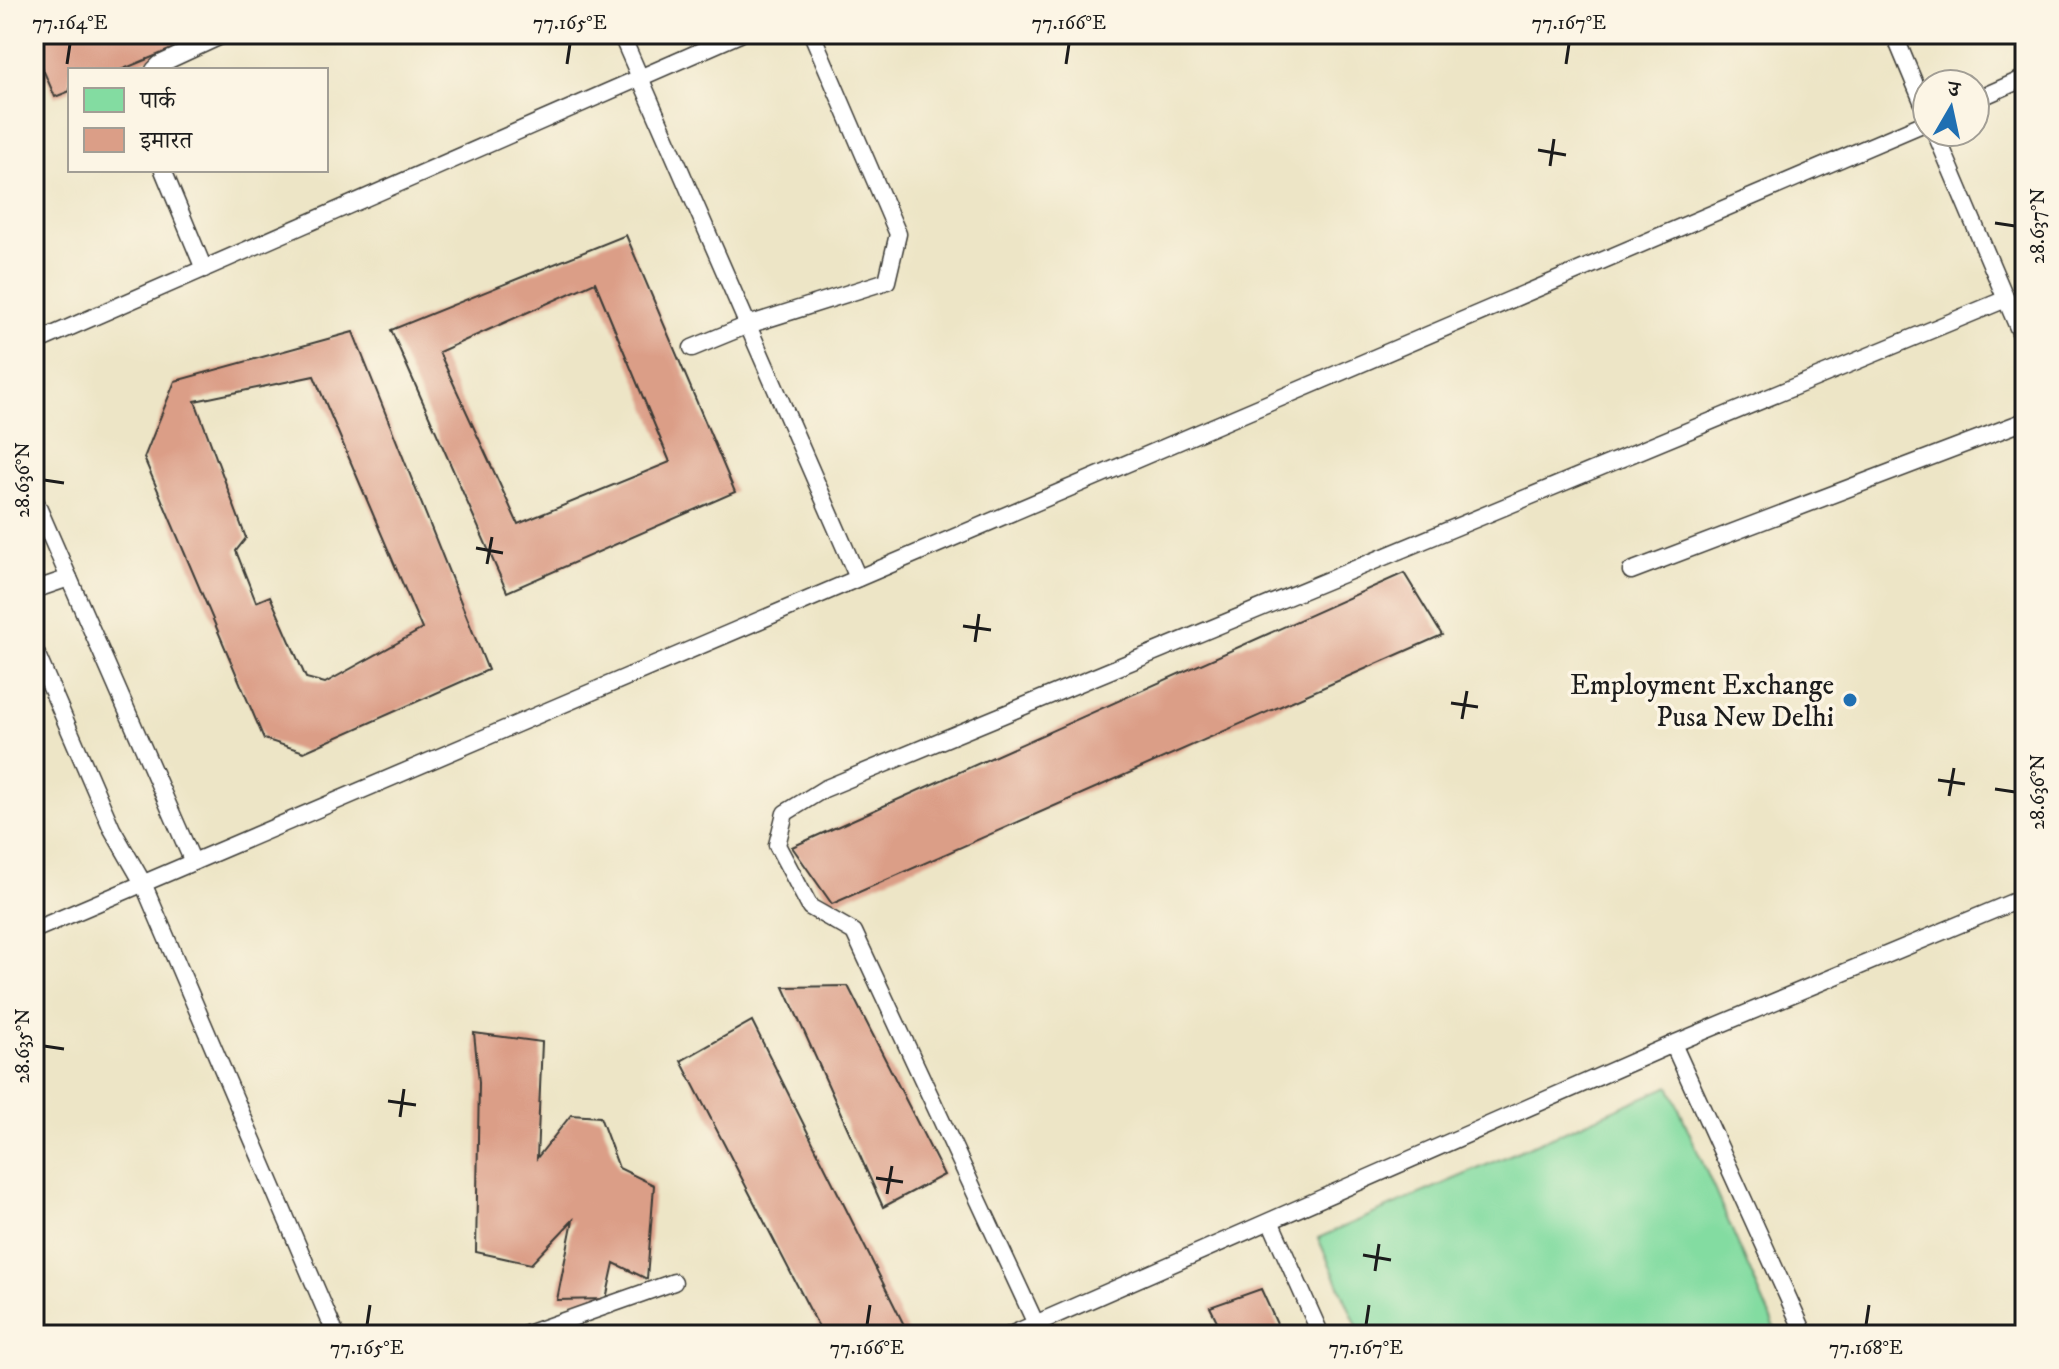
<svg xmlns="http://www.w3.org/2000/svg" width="2059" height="1369" font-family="'IM FELL DW Pica','Noto Serif Devanagari',serif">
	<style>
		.green { fill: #83dca1; stroke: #507c5e; stroke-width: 2 }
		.building { fill: #db9e87; fill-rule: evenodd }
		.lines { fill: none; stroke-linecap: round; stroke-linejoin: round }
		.service-casing { stroke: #3b3a36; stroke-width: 19 }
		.service { stroke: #fff; stroke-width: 16 }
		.ticks { fill: none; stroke: #1c1c1c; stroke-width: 3 }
		.poi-dot { fill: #1f6fb2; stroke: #fcf5e5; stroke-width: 3 }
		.labels { text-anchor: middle; stroke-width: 7; stroke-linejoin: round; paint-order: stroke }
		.poi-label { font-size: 28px; fill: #1c1c1c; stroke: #fcf5e5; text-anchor: end }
		.neatline { fill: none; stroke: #1c1c1c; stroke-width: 3 }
		.ticks-label { font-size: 20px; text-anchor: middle; fill: #1c1c1c }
	</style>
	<rect width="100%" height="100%" fill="#fcf5e5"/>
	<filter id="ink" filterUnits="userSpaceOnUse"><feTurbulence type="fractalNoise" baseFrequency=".0125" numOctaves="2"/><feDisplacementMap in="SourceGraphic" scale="16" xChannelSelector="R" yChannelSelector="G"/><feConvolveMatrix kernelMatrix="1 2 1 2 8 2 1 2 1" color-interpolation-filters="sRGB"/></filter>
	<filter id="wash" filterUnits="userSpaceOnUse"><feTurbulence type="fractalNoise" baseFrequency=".006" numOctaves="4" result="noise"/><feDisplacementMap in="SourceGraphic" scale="32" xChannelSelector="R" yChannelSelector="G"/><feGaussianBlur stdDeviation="1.8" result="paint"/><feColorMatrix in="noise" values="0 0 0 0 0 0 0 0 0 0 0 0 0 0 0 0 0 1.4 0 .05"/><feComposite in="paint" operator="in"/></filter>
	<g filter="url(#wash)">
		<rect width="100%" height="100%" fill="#ede5c6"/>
		<!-- green -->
		<polygon class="green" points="1669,1086 1778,1335 1361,1335 1318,1238"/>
		<g id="blocks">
			<!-- building -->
			<g class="building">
				<polygon points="34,34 192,34 194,40 121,70 70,70 70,91 55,97 34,49"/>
				<path d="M 626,235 L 735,492 L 507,592 L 391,330 ZM 595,282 L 670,462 L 518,524 L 439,352 Z"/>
				<path d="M 353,332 L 488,670 L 304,752 L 264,739 L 144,458 L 175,381 ZM 314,376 L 422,629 L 325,683 L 306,678 L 270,596 L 256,602 L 236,551 L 246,538 L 195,401 Z"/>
				<polygon points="1404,573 1442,635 832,904 792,847"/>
				<polygon points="848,986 944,1175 883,1207 784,987"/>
				<polygon points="752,1021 909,1335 823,1335 681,1061"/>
				<polygon points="474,1033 542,1042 537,1158 571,1115 600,1117 619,1168 654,1185 647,1279 614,1263 606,1299 557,1300 573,1220 531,1264 476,1252 479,1082"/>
				<polygon points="1261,1289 1282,1335 1224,1335 1210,1307"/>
			</g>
		</g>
	</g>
	<g filter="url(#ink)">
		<use href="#blocks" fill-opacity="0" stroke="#3b3a36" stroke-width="2"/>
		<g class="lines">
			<!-- service casing -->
			<g class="service-casing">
				<g id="service">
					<polyline points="621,34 858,578"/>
					<polyline points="1894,34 1927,113"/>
					<polyline points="154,70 160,64 225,34"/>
					<polyline points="1975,100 2025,78"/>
					<polyline points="1935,132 2025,344"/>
					<polyline points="163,170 204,269"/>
					<polyline points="34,343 740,34"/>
					<polyline points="692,348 748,325 887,281 898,234 812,34"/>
					<polyline points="34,498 193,862"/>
					<polyline points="1631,571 2025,421"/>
					<polyline points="34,590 69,578"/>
					<polyline points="34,648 112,829 143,883 336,1335"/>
					<polyline points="34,930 1927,122"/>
					<polyline points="1673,1044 1805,1335"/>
					<polyline points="1271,1223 1321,1335"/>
					<polyline points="1036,1324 854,932 810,907 777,845 785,813 824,789 2006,299"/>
					<polyline points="524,1335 674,1282"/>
					<polyline points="1010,1335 1673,1044 2025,897"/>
				</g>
			</g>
			<!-- service -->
			<use href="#service" class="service"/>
		</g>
	</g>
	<!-- ticks -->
	<path class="ticks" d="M 67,64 L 70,44M 567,64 L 570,44M 1066,64 L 1069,44M 1566,64 L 1569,44M 1538,150 L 1566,155M 1550,166 L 1554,139M 1995,223 L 2015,226M 44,480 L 64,483M 476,548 L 503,553M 487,564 L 492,537M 963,626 L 991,630M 975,642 L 979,614M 1451,703 L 1478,707M 1462,719 L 1467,691M 1938,780 L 1965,784M 1995,789 L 2015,792M 1949,796 L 1954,768M 44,1046 L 64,1049M 388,1101 L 416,1105M 400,1117 L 404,1089M 876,1178 L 903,1182M 887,1194 L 892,1166M 1363,1255 L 1391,1260M 1375,1271 L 1379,1244M 367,1325 L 370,1305M 867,1325 L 870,1305M 1366,1325 L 1369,1305M 1866,1325 L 1869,1305"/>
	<!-- markers -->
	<circle class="poi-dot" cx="1850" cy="700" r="8"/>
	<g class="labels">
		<!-- poi labels -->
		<g class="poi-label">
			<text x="1834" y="694">Employment Exchange<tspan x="1834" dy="32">Pusa New Delhi</tspan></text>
		</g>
	</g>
	<!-- margin -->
	<rect width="2059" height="1369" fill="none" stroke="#fcf5e5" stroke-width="88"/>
	<!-- legend -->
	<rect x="68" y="68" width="260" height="104" fill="#fcf5e5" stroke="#a29e95" stroke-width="2"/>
	<rect x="84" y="88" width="40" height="24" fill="#83dca1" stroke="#a29e95" stroke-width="2"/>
	<text x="140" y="108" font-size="24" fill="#1c1c1c">पार्क</text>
	<rect x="84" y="128" width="40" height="24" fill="#db9e87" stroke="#a29e95" stroke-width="2"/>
	<text x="140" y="148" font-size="24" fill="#1c1c1c">इमारत</text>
	<!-- north arrow -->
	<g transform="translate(1951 108) rotate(9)"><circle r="38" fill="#fcf5e5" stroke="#a29e95" stroke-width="2"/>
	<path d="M0-6L14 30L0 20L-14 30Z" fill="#1f6fb2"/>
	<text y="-12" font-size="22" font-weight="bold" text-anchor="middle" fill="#1c1c1c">उ</text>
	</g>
	<rect x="44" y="44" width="1971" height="1281" class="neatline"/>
	<g class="ticks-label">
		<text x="70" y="29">77.164°E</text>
		<text x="570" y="29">77.165°E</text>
		<text x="1069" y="29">77.166°E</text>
		<text x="1569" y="29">77.167°E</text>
		<text transform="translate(2037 226) rotate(-90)" y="7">28.637°N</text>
		<text transform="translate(22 480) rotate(-90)" y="7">28.636°N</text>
		<text transform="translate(2037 792) rotate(-90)" y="7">28.636°N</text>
		<text transform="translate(22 1046) rotate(-90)" y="7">28.635°N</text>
		<text x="367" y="1354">77.165°E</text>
		<text x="867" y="1354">77.166°E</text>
		<text x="1366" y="1354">77.167°E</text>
		<text x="1866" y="1354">77.168°E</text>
	</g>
</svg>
